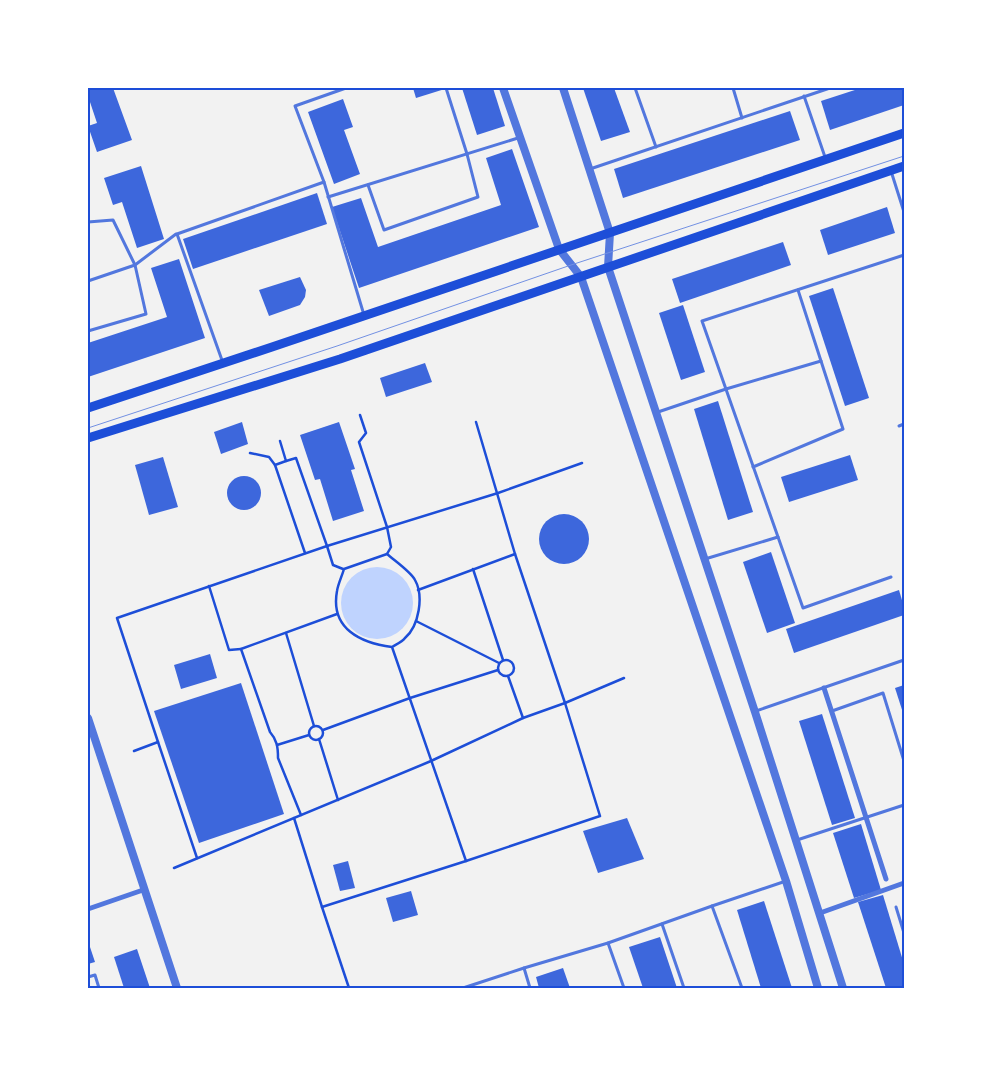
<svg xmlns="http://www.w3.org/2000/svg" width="992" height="1076" font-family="Roboto,sans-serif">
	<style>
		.water { fill: #bfd3fe }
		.building { fill: #3d67dc }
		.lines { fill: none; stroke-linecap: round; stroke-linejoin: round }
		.path { stroke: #1d4ed8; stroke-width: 2.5 }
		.service { stroke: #5277de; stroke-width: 3 }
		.minor { stroke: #5277de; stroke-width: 5 }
		.tertiary { stroke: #5277de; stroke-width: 8 }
		.secondary { stroke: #1d4ed8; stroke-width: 9 }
		.tram { stroke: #7290e2; stroke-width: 1 }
		.neatline { fill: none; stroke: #1d4ed8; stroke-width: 2 }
	</style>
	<rect width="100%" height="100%" fill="#f2f2f2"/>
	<!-- water -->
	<circle class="water" cx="377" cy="603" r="36"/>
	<!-- building -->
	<g class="building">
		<polygon points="88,88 113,88 132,140 97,152 88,126 97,123 88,96"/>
		<polygon points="413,88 448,88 416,98"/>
		<polygon points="462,88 493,88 505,126 477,135"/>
		<polygon points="583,88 614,88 630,132 601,141"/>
		<polygon points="861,88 904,88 904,105 830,130 821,101"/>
		<polygon points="343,99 353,127 344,130 360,174 334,184 308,112"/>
		<polygon points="790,111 800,140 623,198 614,169"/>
		<polygon points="512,149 539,227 359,288 332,207 361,198 378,247 501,205 486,158"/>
		<polygon points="141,166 164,239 137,248 122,202 113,205 104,178"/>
		<polygon points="317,193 327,224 193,269 183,239"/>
		<polygon points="887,207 895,233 828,255 820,230"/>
		<polygon points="783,242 791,265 680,303 672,279"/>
		<polygon points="179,259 205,338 88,377 88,343 167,317 151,268"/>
		<polygon points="300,277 306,290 305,297 300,305 269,316 259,290"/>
		<polygon points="833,288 869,398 845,406 809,296"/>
		<polygon points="683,305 705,372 681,380 659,313"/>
		<polygon points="425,363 432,382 386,397 380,378"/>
		<polygon points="718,401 753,512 728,520 694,409"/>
		<polygon points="242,422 248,444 221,454 214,432"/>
		<polygon points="339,422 355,469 351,470 364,511 333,521 320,479 315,480 300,435"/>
		<polygon points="850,455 858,480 789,502 781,477"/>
		<polygon points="163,457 178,507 149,515 135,465"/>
		<circle cx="244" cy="493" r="17"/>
		<circle cx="564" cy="539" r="25"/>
		<polygon points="771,552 795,623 767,633 743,562"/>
		<polygon points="899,590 904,607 904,615 794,653 786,629"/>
		<polygon points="210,654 217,678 181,689 174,665"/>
		<polygon points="241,683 284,814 199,843 154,711"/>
		<polygon points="904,685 904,716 895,688"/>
		<polygon points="822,714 855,818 832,825 799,721"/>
		<polygon points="627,818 644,859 598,873 583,831"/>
		<polygon points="861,824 881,890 854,898 833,833"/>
		<polygon points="348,861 355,888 340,891 333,865"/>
		<polygon points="411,891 418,915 393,922 386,898"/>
		<polygon points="883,895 904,964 904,988 886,988 858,902"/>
		<polygon points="764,901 792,988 761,988 737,910"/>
		<polygon points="660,937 677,988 643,988 629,947"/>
		<polygon points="88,941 95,962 88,964"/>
		<polygon points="137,949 150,988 124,988 114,957"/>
		<polygon points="563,968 570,988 539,988 536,977"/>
	</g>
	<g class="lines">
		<!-- path -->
		<g class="path">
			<polyline points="360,415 366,433 359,442 387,527 391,547 387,554"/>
			<polyline points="280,441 286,461 296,458 327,546 498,493 582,463"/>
			<polyline points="250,453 269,457 275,465"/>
			<polyline points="286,461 275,465 305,553"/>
			<polyline points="473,569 503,660"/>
			<polyline points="209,586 229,650 241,649"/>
			<polyline points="418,590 515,554"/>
			<polyline points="416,621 499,663"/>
			<polyline points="286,633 314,726"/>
			<circle cx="506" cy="668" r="8"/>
			<polyline points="508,676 523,718"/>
			<circle cx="316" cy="733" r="7"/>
			<polyline points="323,730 410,698 498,670"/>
			<polyline points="319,739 338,800"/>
			<polyline points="158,742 117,618 327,546 333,565 343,569"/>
			<polyline points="277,745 309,735"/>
			<polyline points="134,751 158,742 197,858"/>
			<path d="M 301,815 L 278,758 C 278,747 277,740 270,732 L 241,649 L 337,614"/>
			<path d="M 294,818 L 322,907 L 466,861 L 392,647 C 397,644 402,642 405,638 C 419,626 424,596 415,580 C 411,572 395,561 387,554 L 344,569 C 342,576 338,584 337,591 C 330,629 361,643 392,647"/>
			<polyline points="466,861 600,816 565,703 515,554 476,422"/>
			<polyline points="174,868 431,761 523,718 565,703 624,678"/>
			<polyline points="322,907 349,988"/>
		</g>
		<!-- service -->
		<g class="service">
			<polyline points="635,88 656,147"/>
			<polyline points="733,88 742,118"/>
			<polyline points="804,96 825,157"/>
			<polyline points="590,169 830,88"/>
			<polyline points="891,171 904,212"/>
			<polyline points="324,182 295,106 346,88"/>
			<polyline points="368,185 384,230 478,197 467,154 446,88"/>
			<polyline points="328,197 518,138"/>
			<polyline points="88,222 113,220 135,265 146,314 88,331"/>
			<polyline points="88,281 135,265 176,234"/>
			<polyline points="223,363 177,234 324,182 364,315"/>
			<polyline points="658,412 726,389 821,361"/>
			<polyline points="899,426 904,424"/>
			<polyline points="753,467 843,429 798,290"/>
			<polyline points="705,559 778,537"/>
			<polyline points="891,577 803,608 702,321 904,255"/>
			<polyline points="756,711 904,660"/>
			<polyline points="832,711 883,693 904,761"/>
			<polyline points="797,840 904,805"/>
			<polyline points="896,907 904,933"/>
			<polyline points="662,924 684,988"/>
			<polyline points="608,943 624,988"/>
			<polyline points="524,968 608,943 712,906"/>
			<polyline points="88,977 95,975 99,988"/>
			<polyline points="463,988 524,968 530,988"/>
			<polyline points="742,988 712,906 786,881"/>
		</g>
		<!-- minor -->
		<g class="minor">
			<polyline points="824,688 886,879"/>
			<polyline points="88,909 143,890"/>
			<polyline points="820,913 904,883"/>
		</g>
		<!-- tertiary -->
		<g class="tertiary">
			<polyline points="503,88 559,249 581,277 786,881 818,988"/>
			<polyline points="563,88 610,233 608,267 755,712 843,988"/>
			<polyline points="88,718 177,988"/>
		</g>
		<!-- secondary -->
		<g class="secondary">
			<polyline points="88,408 272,347 904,133"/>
			<polyline points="88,438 340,359 904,166"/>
		</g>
		<!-- tram -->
		<polyline class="tram" points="88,428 337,346 571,265 904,156"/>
	</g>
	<!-- border -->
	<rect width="992" height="1076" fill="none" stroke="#ffffff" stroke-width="178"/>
	<rect x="89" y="89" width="814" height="898" class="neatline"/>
</svg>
